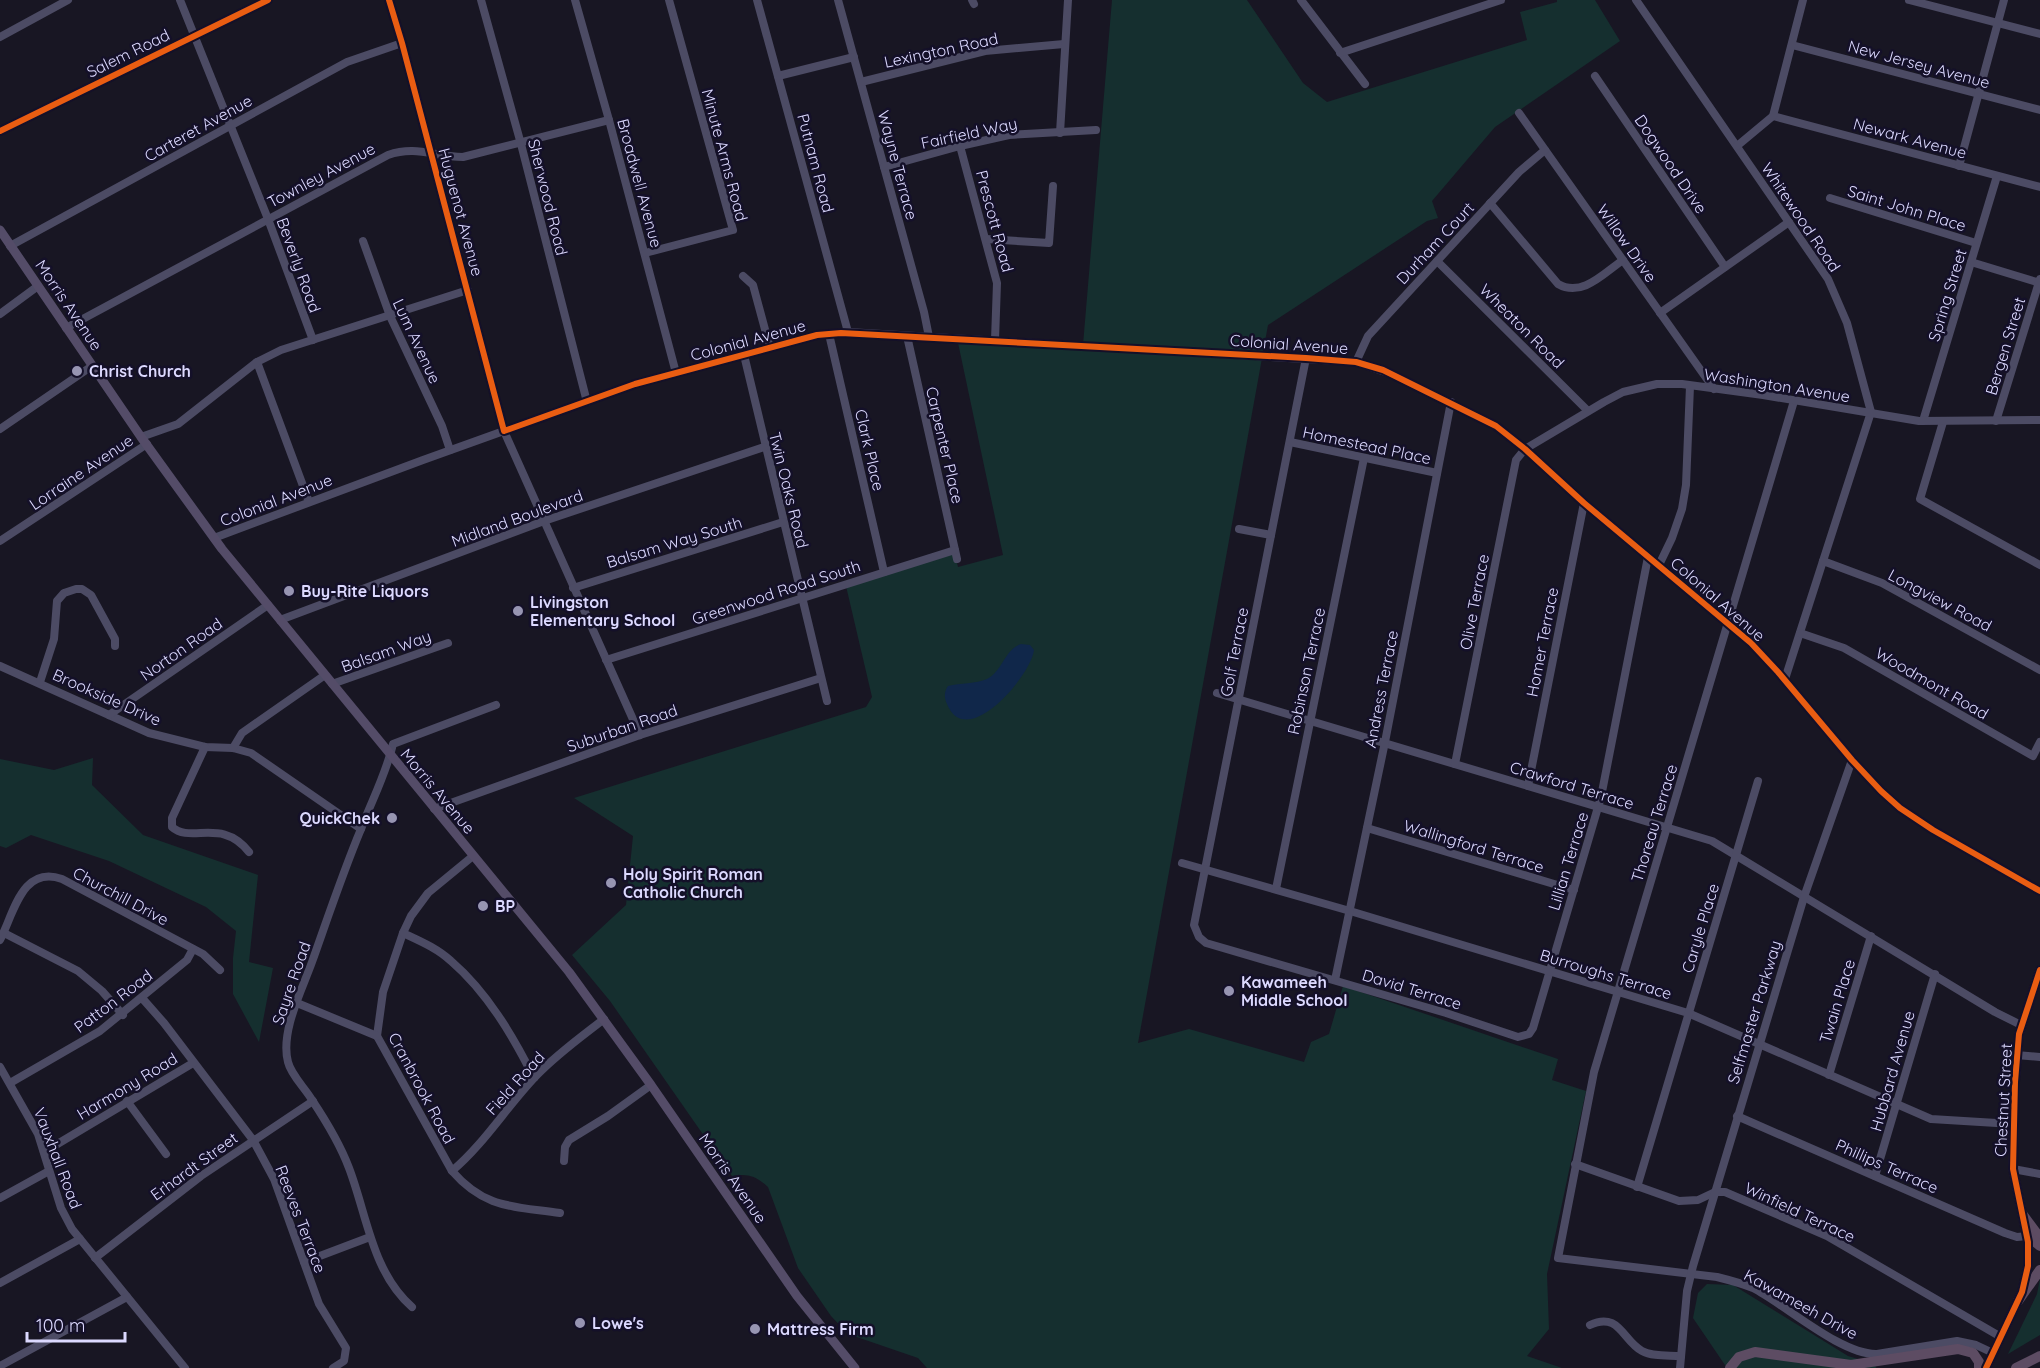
<svg xmlns="http://www.w3.org/2000/svg" width="2040" height="1368" font-family="Quicksand,sans-serif">
	<style>
		.green { fill: #152f2f }
		.water { fill: #10274a }
		.lines { fill: none; stroke-linecap: round; stroke-linejoin: round }
		.minor { stroke: #4c4b64; stroke-width: 8 }
		.major { stroke: #544c68; stroke-width: 9 }
		.highway { stroke: #5d4c63; stroke-width: 10 }
		.cycleway-casing { stroke: #141029; stroke-width: 10 }
		.cycleway { stroke: #e95d12; stroke-width: 6 }
		.poi-dot { fill: #9795b2; stroke: #141029; stroke-width: 2 }
		.labels { text-anchor: middle; stroke-width: 5; stroke-linejoin: round; paint-order: stroke }
		.street-label { font-size: 16px; fill: #dcd9ff; stroke: #141029 }
		.poi-label { font-size: 16px; font-weight: bold; fill: #dcd9ff; stroke: #141029; text-anchor: start }
	</style>
	<rect width="100%" height="100%" fill="#181623"/>
	<!-- green -->
	<g class="green">
		<path d="M 1112,0 L 1247,0 L 1303,83 L 1327,102 L 1527,40 L 1520,12 L 1557,2 L 1557,0 L 1595,0 L 1620,41 L 1495,127 L 1432,201 L 1438,218 L 1427,221 L 1268,325 L 1138,1043 L 1189,1029 L 1304,1062 L 1311,1042 L 1329,1034 L 1343,986 L 1558,1059 L 1552,1080 L 1586,1091 L 1547,1274 L 1549,1329 L 1527,1356 L 1562,1368 L 927,1368 L 918,1358 L 848,1334 L 831,1316 L 798,1268 L 768,1187 C 756,1176 748,1173 732,1176 L 610,1001 L 572,955 L 626,905 L 633,836 L 574,798 L 866,707 L 872,697 L 846,586 L 954,551 L 958,567 L 1003,555 L 957,338 L 1083,345 Z"/>
		<polygon points="93,758 92,785 143,835 258,875 249,962 273,968 259,1042 233,994 233,958 236,931 206,907 109,861 31,835 6,848 0,846 0,759 54,770"/>
		<polygon points="2040,1279 2040,1335 2008,1354 2037,1294"/>
		<polygon points="1707,1284 1733,1285 1848,1356 1875,1364 1876,1368 1727,1368 1693,1318 1698,1293"/>
	</g>
	<!-- water -->
	<path class="water" d="M 1021,644 L 1030,645 L 1034,650 C 1031,676 966,752 947,704 C 944,697 944,692 948,686 C 960,683 976,684 987,679 C 1003,671 1004,650 1021,644 Z"/>
	<g class="lines">
		<!-- minor -->
		<g class="minor">
			<polyline points="180,0 268,219 313,340"/>
			<polyline points="389,0 402,43 504,431 640,735"/>
			<polyline points="481,0 521,144 587,402"/>
			<polyline points="575,0 609,120 676,373"/>
			<polyline points="757,0 848,332"/>
			<polyline points="838,0 924,312 929,337"/>
			<polyline points="972,0 974,4"/>
			<polyline points="1301,0 1365,84"/>
			<polyline points="1636,0 1828,279 1847,323 1871,412 1785,679"/>
			<polyline points="1909,0 2040,34"/>
			<polyline points="0,37 68,0"/>
			<polyline points="1792,45 2040,110"/>
			<polyline points="1340,53 1501,0"/>
			<polyline points="778,76 854,57"/>
			<polyline points="1595,76 1725,267"/>
			<polyline points="861,82 985,51 1064,44"/>
			<polyline points="1519,113 1714,389"/>
			<polyline points="1773,116 2040,187"/>
			<polyline points="0,131 268,0"/>
			<polyline points="1060,133 1068,0"/>
			<polyline points="960,146 997,283 995,340"/>
			<polyline points="1737,146 1773,116 1803,0"/>
			<polyline points="1959,166 2004,0"/>
			<polyline points="884,167 960,146 1009,135 1096,130"/>
			<polyline points="1830,198 1976,243"/>
			<path d="M 1490,203 L 1558,284 C 1582,298 1604,273 1623,260"/>
			<polyline points="986,239 1049,243 1053,186"/>
			<polyline points="363,241 390,316 442,426 450,450"/>
			<polyline points="10,246 347,62 402,43"/>
			<polyline points="645,253 733,230 669,0"/>
			<polyline points="1437,261 1588,411"/>
			<polyline points="1971,262 2040,283"/>
			<polyline points="743,276 753,285 770,348"/>
			<polyline points="1660,313 1789,222"/>
			<polyline points="0,314 38,286"/>
			<path d="M 66,328 L 388,155 C 417,145 434,157 463,157 L 609,120"/>
			<polyline points="829,334 884,572"/>
			<polyline points="907,336 957,559"/>
			<polyline points="744,355 827,701"/>
			<polyline points="1306,358 1194,925 1199,937 1206,943 1446,1013 1518,1037 1529,1034 1533,1028 1601,797 1648,557"/>
			<polyline points="257,362 309,502"/>
			<polyline points="1356,362 1368,336 1519,172 1545,150"/>
			<path d="M 1794,401 L 1594,1072 L 1558,1258 L 1717,1277 C 1729,1280 1741,1283 1753,1288 C 1786,1305 1841,1355 1877,1354 L 1957,1341 L 1976,1345 L 1993,1353"/>
			<polyline points="1923,421 1997,176"/>
			<polyline points="1996,421 2040,279"/>
			<polyline points="1943,422 1920,499 2040,565"/>
			<polyline points="0,429 92,366"/>
			<polyline points="141,437 178,424 257,362 281,350 468,290"/>
			<polyline points="1290,442 1437,473"/>
			<polyline points="1239,529 1271,535"/>
			<polyline points="214,538 423,460 635,384 817,335 848,332 1356,362 1394,375 1496,426 1525,449 1584,503 1751,643 1778,672 1852,760 1881,791 1900,808 1933,830 2040,891"/>
			<polyline points="0,541 147,444"/>
			<polyline points="1823,561 1882,583 2040,670"/>
			<polyline points="1659,565 1672,538 1682,509 1686,485 1690,386"/>
			<polyline points="573,588 783,522"/>
			<polyline points="280,620 544,521 764,447"/>
			<polyline points="1800,633 1844,648 2033,756 2040,742"/>
			<polyline points="606,660 955,550"/>
			<polyline points="0,666 149,733 205,747 233,748 251,753 361,829"/>
			<polyline points="40,682 54,639 57,601 64,593 76,589 82,589 91,595 115,639 115,646"/>
			<polyline points="332,684 448,643"/>
			<polyline points="1217,693 1712,841 1995,1012 2021,1025"/>
			<polyline points="109,715 268,605"/>
			<path d="M 205,747 L 172,818 L 172,827 C 191,844 222,817 249,852"/>
			<polyline points="233,748 242,733 325,675"/>
			<polyline points="1455,764 1516,460 1525,449 1604,402 1623,392 1657,384 1682,384 1763,395 1919,421 2040,420"/>
			<polyline points="1528,786 1584,503"/>
			<polyline points="434,809 640,735 821,678"/>
			<polyline points="1367,828 1574,890"/>
			<path d="M 473,856 L 428,893 L 411,916 L 403,933 L 383,992 L 377,1036 L 452,1171 C 485,1209 513,1206 560,1213"/>
			<polyline points="1182,863 1350,911 1688,1013 1931,1119 2013,1124"/>
			<polyline points="1276,889 1364,458"/>
			<polyline points="4,933 78,971 102,991 123,1015"/>
			<path d="M 403,933 C 420,941 437,948 451,961 C 487,992 513,1036 534,1078"/>
			<path d="M 0,940 C 14,913 22,865 62,879 L 203,954 L 220,970"/>
			<polyline points="1335,980 1385,742 1451,402"/>
			<polyline points="142,998 164,1023 253,1140 274,1179 319,1304 346,1348 344,1361 333,1368"/>
			<polyline points="297,1003 377,1036"/>
			<polyline points="2016,1055 2040,1057"/>
			<polyline points="0,1067 38,1134 61,1208 72,1229 185,1368"/>
			<polyline points="1829,1075 1871,936"/>
			<polyline points="10,1083 100,1031 187,960 193,949"/>
			<polyline points="127,1101 166,1154"/>
			<polyline points="1737,1116 2005,1233 2017,1237 2028,1236"/>
			<polyline points="44,1152 193,1063"/>
			<polyline points="564,1161 565,1147 569,1140 608,1116 651,1085"/>
			<polyline points="1575,1164 1679,1201 1698,1200 1715,1192 1725,1192 1827,1236 2001,1337"/>
			<polyline points="2013,1169 2040,1174"/>
			<path d="M 452,1171 C 485,1143 507,1106 537,1075 C 557,1054 581,1037 604,1019"/>
			<polyline points="1875,1176 1935,974"/>
			<polyline points="1637,1187 1758,781"/>
			<polyline points="0,1198 49,1171"/>
			<polyline points="95,1258 201,1176 313,1101"/>
			<polyline points="304,1262 370,1237"/>
			<polyline points="0,1283 80,1239"/>
			<path d="M 412,1307 C 372,1272 367,1215 349,1168 C 340,1144 326,1121 312,1100 C 305,1088 291,1075 288,1062 C 280,1032 302,990 312,962 C 328,917 343,872 361,829 C 372,800 386,774 393,744 L 496,705"/>
			<path d="M 1590,1325 C 1619,1311 1623,1341 1642,1351 C 1653,1357 1668,1355 1681,1356"/>
			<polyline points="0,1366 127,1297"/>
			<polyline points="1680,1368 1687,1291 1693,1266 1804,897 1852,760"/>
		</g>
		<!-- major -->
		<g class="major">
			<polyline points="0,230 141,437 222,549 569,972 651,1085 797,1296 855,1368"/>
			<polyline points="1986,1368 2022,1292 2028,1266 2028,1242 2013,1169 2015,1082 2019,1034 2040,970"/>
		</g>
		<!-- highway -->
		<g class="highway">
			<polyline points="2023,1215 2040,1238"/>
			<polyline points="2028,1236 2040,1246"/>
			<polyline points="2018,1301 2040,1270"/>
			<polyline points="1730,1368 1739,1357 1755,1352 1851,1365 1958,1349 1973,1353 1979,1362 1979,1368"/>
			<polyline points="2016,1368 2040,1356"/>
		</g>
		<!-- cycleway casing -->
		<g class="cycleway-casing">
			<g id="cycleway">
				<polyline points="389,0 402,43 504,431 635,384 817,335 841,333 1306,358 1356,362 1383,370 1496,426 1525,449 1584,503 1751,643 1778,672 1852,760 1881,791 1900,808 1933,830 2040,891"/>
				<polyline points="0,131 268,0"/>
				<polyline points="1986,1368 2022,1292 2028,1266 2028,1242 2013,1169 2015,1082 2019,1034 2040,970"/>
			</g>
		</g>
		<!-- cycleway -->
		<use href="#cycleway" class="cycleway"/>
	</g>
	<!-- markers -->
	<g class="poi-dot">
		<circle cx="77" cy="371" r="6"/>
		<circle cx="289" cy="591" r="6"/>
		<circle cx="518" cy="611" r="6"/>
		<circle cx="392" cy="818" r="6"/>
		<circle cx="611" cy="883" r="6"/>
		<circle cx="483" cy="906" r="6"/>
		<circle cx="1229" cy="991" r="6"/>
		<circle cx="580" cy="1323" r="6"/>
		<circle cx="755" cy="1329" r="6"/>
	</g>
	<g class="labels">
		<!-- street labels -->
		<g class="street-label">
			<text transform="translate(941 50) rotate(-12)" y="6">Lexington Road</text>
			<text transform="translate(128 53) rotate(-26)" y="6">Salem Road</text>
			<text transform="translate(1919 64) rotate(15)" y="6">New Jersey Avenue</text>
			<text transform="translate(198 128) rotate(-29)" y="6">Carteret Avenue</text>
			<text transform="translate(969 133) rotate(-12)" y="6">Fairfield Way</text>
			<text transform="translate(1910 138) rotate(15)" y="6">Newark Avenue</text>
			<text transform="translate(725 155) rotate(75)" y="6">Minute Arms Road</text>
			<text transform="translate(816 163) rotate(75)" y="6">Putnam Road</text>
			<text transform="translate(1671 164) rotate(56)" y="6">Dogwood Drive</text>
			<text transform="translate(898 165) rotate(75)" y="6">Wayne Terrace</text>
			<text transform="translate(321 175) rotate(-28)" y="6">Townley Avenue</text>
			<text transform="translate(640 183) rotate(75)" y="6">Broadwell Avenue</text>
			<text transform="translate(548 197) rotate(76)" y="6">Sherwood Road</text>
			<text transform="translate(1907 208) rotate(17)" y="6">Saint John Place</text>
			<text transform="translate(461 212) rotate(75)" y="6">Huguenot Avenue</text>
			<text transform="translate(1801 217) rotate(56)" y="6">Whitewood Road</text>
			<text transform="translate(995 221) rotate(75)" y="6">Prescott Road</text>
			<text transform="translate(1435 243) rotate(-47)" y="6">Durham Court</text>
			<text transform="translate(1627 243) rotate(55)" y="6">Willow Drive</text>
			<text transform="translate(299 265) rotate(70)" y="6">Beverly Road</text>
			<text transform="translate(1947 295) rotate(-73)" y="6">Spring Street</text>
			<text transform="translate(69 305) rotate(56)" y="6">Morris Avenue</text>
			<text transform="translate(1522 326) rotate(45)" y="6">Wheaton Road</text>
			<text transform="translate(748 340) rotate(-15)" y="6">Colonial Avenue</text>
			<text transform="translate(417 341) rotate(65)" y="6">Lum Avenue</text>
			<text transform="translate(1289 344) rotate(4)" y="6">Colonial Avenue</text>
			<text transform="translate(2005 346) rotate(-73)" y="6">Bergen Street</text>
			<text transform="translate(1777 385) rotate(9)" y="6">Washington Avenue</text>
			<text transform="translate(945 445) rotate(77)" y="6">Carpenter Place</text>
			<text transform="translate(1367 445) rotate(12)" y="6">Homestead Place</text>
			<text transform="translate(870 450) rotate(77)" y="6">Clark Place</text>
			<text transform="translate(81 472) rotate(-34)" y="6">Lorraine Avenue</text>
			<text transform="translate(789 490) rotate(76)" y="6">Twin Oaks Road</text>
			<text transform="translate(276 500) rotate(-21)" y="6">Colonial Avenue</text>
			<text transform="translate(517 518) rotate(-20)" y="6">Midland Boulevard</text>
			<text transform="translate(674 542) rotate(-17)" y="6">Balsam Way South</text>
			<text transform="translate(776 592) rotate(-18)" y="6">Greenwood Road South</text>
			<text transform="translate(1718 599) rotate(41)" y="6">Colonial Avenue</text>
			<text transform="translate(1940 600) rotate(28)" y="6">Longview Road</text>
			<text transform="translate(1474 602) rotate(-79)" y="6">Olive Terrace</text>
			<text transform="translate(1542 642) rotate(-79)" y="6">Homer Terrace</text>
			<text transform="translate(181 649) rotate(-35)" y="6">Norton Road</text>
			<text transform="translate(386 651) rotate(-20)" y="6">Balsam Way</text>
			<text transform="translate(1234 652) rotate(-79)" y="6">Golf Terrace</text>
			<text transform="translate(1306 671) rotate(-78)" y="6">Robinson Terrace</text>
			<text transform="translate(1932 683) rotate(30)" y="6">Woodmont Road</text>
			<text transform="translate(1381 689) rotate(-79)" y="6">Andress Terrace</text>
			<text transform="translate(107 697) rotate(24)" y="6">Brookside Drive</text>
			<text transform="translate(622 728) rotate(-19)" y="6">Suburban Road</text>
			<text transform="translate(1572 785) rotate(17)" y="6">Crawford Terrace</text>
			<text transform="translate(438 791) rotate(50)" y="6">Morris Avenue</text>
			<text transform="translate(1654 823) rotate(-73)" y="6">Thoreau Terrace</text>
			<text transform="translate(1474 846) rotate(17)" y="6">Wallingford Terrace</text>
			<text transform="translate(1568 861) rotate(-73)" y="6">Lillian Terrace</text>
			<text transform="translate(121 896) rotate(28)" y="6">Churchill Drive</text>
			<text transform="translate(1700 928) rotate(-73)" y="6">Caryle Place</text>
			<text transform="translate(1606 974) rotate(17)" y="6">Burroughs Terrace</text>
			<text transform="translate(291 983) rotate(-71)" y="6">Sayre Road</text>
			<text transform="translate(1412 989) rotate(17)" y="6">David Terrace</text>
			<text transform="translate(113 1001) rotate(-37)" y="6">Patton Road</text>
			<text transform="translate(1837 1001) rotate(-73)" y="6">Twain Place</text>
			<text transform="translate(1754 1012) rotate(-73)" y="6">Selfmaster Parkway</text>
			<text transform="translate(1892 1071) rotate(-74)" y="6">Hubbard Avenue</text>
			<text transform="translate(515 1083) rotate(-48)" y="6">Field Road</text>
			<text transform="translate(127 1086) rotate(-31)" y="6">Harmony Road</text>
			<text transform="translate(422 1088) rotate(62)" y="6">Cranbrook Road</text>
			<text transform="translate(2003 1100) rotate(-87)" y="6">Chestnut Street</text>
			<text transform="translate(58 1158) rotate(69)" y="6">Vauxhall Road</text>
			<text transform="translate(194 1166) rotate(-36)" y="6">Erhardt Street</text>
			<text transform="translate(1887 1166) rotate(24)" y="6">Phillips Terrace</text>
			<text transform="translate(733 1178) rotate(55)" y="6">Morris Avenue</text>
			<text transform="translate(1800 1212) rotate(25)" y="6">Winfield Terrace</text>
			<text transform="translate(301 1219) rotate(69)" y="6">Reeves Terrace</text>
			<text transform="translate(1801 1304) rotate(29)" y="6">Kawameeh Drive</text>
		</g>
		<!-- poi labels -->
		<g class="poi-label">
			<text x="89" y="377">Christ Church</text>
			<text x="301" y="597">Buy-Rite Liquors</text>
			<text x="530" y="608">Livingston<tspan x="530" dy="18">Elementary School</tspan></text>
			<text x="380" y="824" text-anchor="end">QuickChek</text>
			<text x="623" y="880">Holy Spirit Roman<tspan x="623" dy="18">Catholic Church</tspan></text>
			<text x="495" y="912">BP</text>
			<text x="1241" y="988">Kawameeh<tspan x="1241" dy="18">Middle School</tspan></text>
			<text x="592" y="1329">Lowe's</text>
			<text x="767" y="1335">Mattress Firm</text>
		</g>
	</g>
	<!-- scale -->
	<path d="M27 1332v9h98v-9" fill="none" stroke="#dcd9ff" stroke-width="3"/>
	<text x="36" y="1332" font-size="18" fill="#dcd9ff" stroke="#141029" stroke-width="4.5" paint-order="stroke">100 m</text>
</svg>
